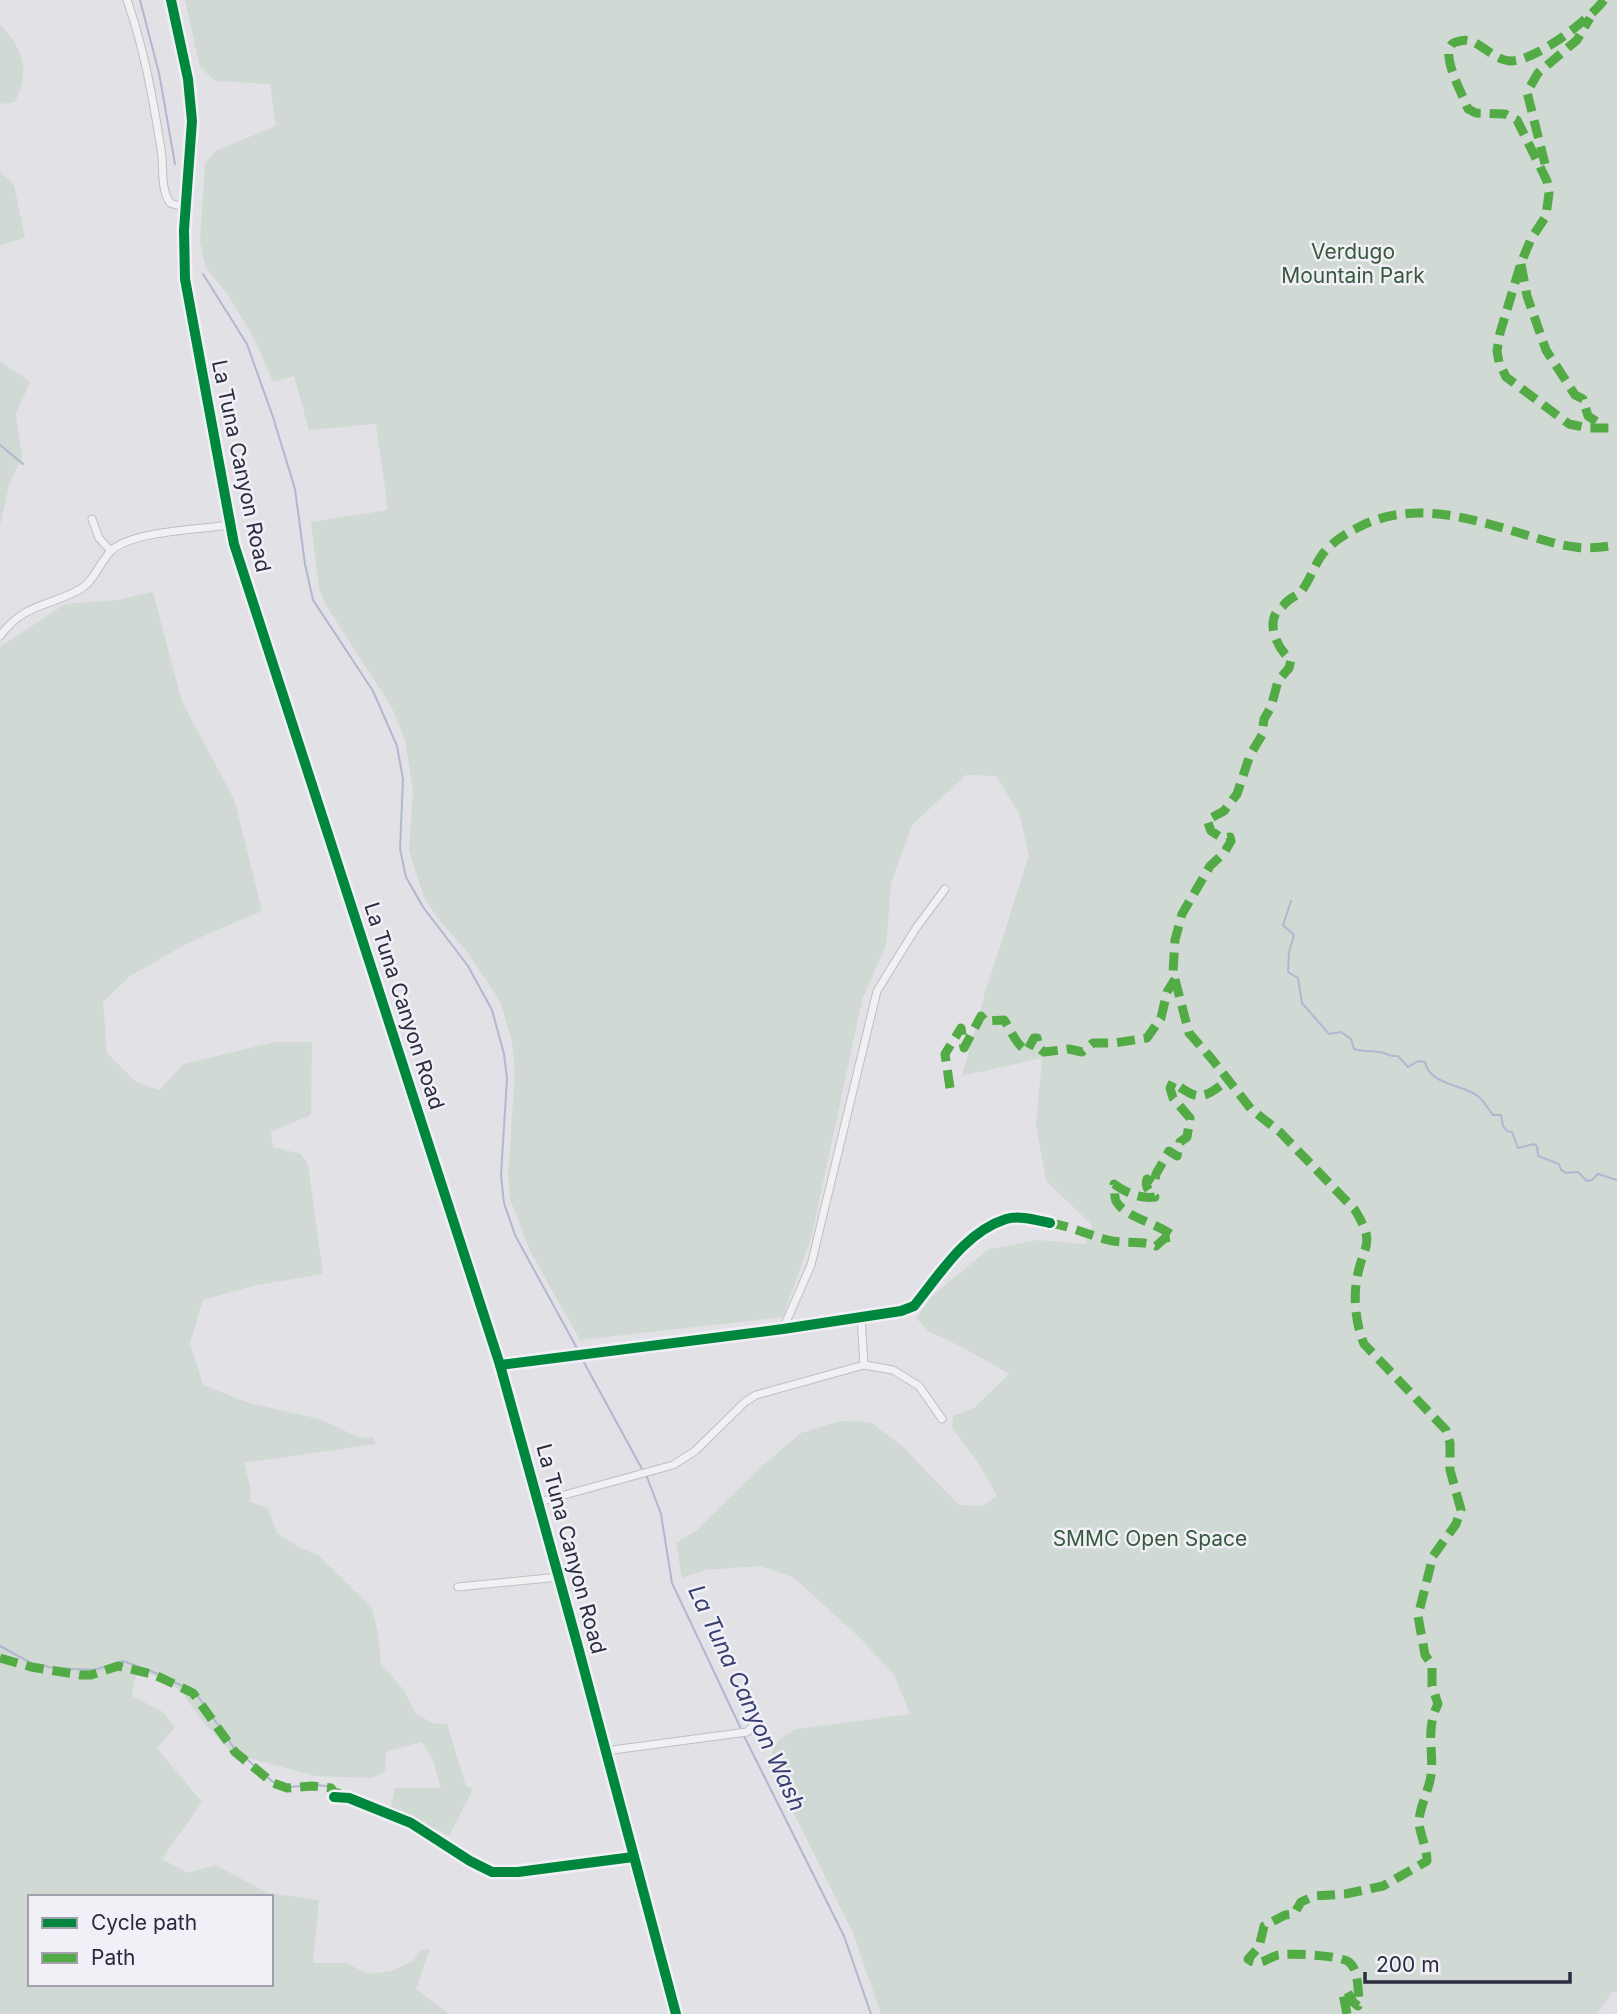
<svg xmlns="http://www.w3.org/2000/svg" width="1617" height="2014" font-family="Inter,sans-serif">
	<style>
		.green { fill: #d0d9d3; fill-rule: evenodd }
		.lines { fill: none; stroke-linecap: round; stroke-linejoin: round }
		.stream { stroke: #b2b7d0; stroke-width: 2 }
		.street-casing { stroke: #bfbfc3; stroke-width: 9 }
		.primary-casing { stroke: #bebfc4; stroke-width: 14 }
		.street { stroke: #f1f1f4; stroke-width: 7 }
		.primary { stroke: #f6f6f6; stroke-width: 12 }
		.quiet { stroke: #53ab46; stroke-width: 9; stroke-dasharray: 18 9; stroke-linecap: butt }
		.cycleway-casing { stroke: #f0f0f6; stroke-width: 15 }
		.cycleway { stroke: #00873e; stroke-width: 10 }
		.labels { text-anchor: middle; stroke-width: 5; stroke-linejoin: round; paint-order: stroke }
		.park-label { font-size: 21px; fill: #385a3c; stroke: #f0f0f6 }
		.street-label { font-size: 21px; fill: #2a2b3f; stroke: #f0f0f6 }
		.water-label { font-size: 23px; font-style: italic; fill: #363e71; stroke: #f0f0f6 }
	</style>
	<rect width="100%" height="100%" fill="#e2e2e6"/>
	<!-- green -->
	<g class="green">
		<polygon points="185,0 1617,0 1617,1992 1612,1992 1597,2014 881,2014 853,1933 780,1785 772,1752 779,1739 796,1729 910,1714 894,1675 859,1637 793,1577 760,1566 705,1570 682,1578 676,1543 696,1531 762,1466 801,1433 840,1421 870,1422 901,1445 959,1505 983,1506 997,1496 979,1464 952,1428 953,1416 974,1408 1009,1374 962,1347 928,1331 916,1318 932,1296 989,1249 1038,1240 1085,1244 1092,1225 1046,1181 1036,1125 1042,1058 962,1076 984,996 1029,855 1019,813 996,776 966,775 912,825 891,884 886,945 862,1000 812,1235 783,1317 580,1340 530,1251 510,1199 508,1176 515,1072 512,1042 500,1001 467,952 440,921 424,898 409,850 413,792 405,740 391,706 327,607 319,589 311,522 388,510 376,424 309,430 294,376 273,382 254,338 228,295 206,268 200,241 205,163 217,150 276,126 270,84 215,81 200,67"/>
		<path d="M 0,24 C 24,51 30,68 15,102 L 0,104 Z"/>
		<polygon points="0,172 14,185 25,238 0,245"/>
		<polygon points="0,361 30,382 16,414 22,458 9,484 0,526"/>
		<path d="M 153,592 L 182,702 L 234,799 L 262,911 L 190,942 L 153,963 L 130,976 L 103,1002 L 107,1053 L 136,1082 L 159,1090 L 184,1064 L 274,1042 L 312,1042 L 311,1115 L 271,1132 L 273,1147 L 301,1154 L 308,1164 L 323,1274 L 253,1286 L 203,1300 L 190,1343 L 203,1385 L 249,1403 L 320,1419 L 360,1438 L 373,1437 L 376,1444 L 244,1463 L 251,1489 L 250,1502 L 268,1508 L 277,1533 L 299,1547 L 318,1555 L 372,1608 L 378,1633 L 381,1664 L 403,1689 L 416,1714 L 433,1723 L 447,1724 L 466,1786 L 473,1789 L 449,1836 L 391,1807 L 395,1788 L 441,1788 L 432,1757 L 421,1742 L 386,1752 L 385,1772 L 371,1778 L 316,1776 L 233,1754 L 203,1722 L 180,1690 L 141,1669 L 134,1680 L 132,1696 L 163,1712 L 175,1727 L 157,1748 L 202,1802 L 162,1859 L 188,1873 L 216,1865 L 267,1893 L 319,1900 L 313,1963 L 346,1963 L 368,1974 L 392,1971 L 413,1961 L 422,1949 L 430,1949 L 416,1989 L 449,2014 L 0,2014 L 0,647 L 65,604 L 116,600 ZM 30,1897 L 271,1897 L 271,1984 L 30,1984 Z"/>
	</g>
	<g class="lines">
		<!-- stream -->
		<g class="stream">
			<polyline points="140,0 159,73 175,164"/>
			<polyline points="203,274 247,344 273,417 295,489 305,564 313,600 373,691 397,746 403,779 400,849 406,877 423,907 468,966 492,1010 504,1054 507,1079 501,1175 504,1203 515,1235 579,1352"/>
			<polyline points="0,445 23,464"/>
			<path d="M 1291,901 L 1283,925 L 1294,935 L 1289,952 L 1288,972 L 1298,978 L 1302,1003 L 1329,1034 L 1341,1032 L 1351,1039 L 1354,1049 C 1363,1052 1370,1050 1379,1052 C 1388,1053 1389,1057 1398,1056 L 1408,1067 L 1418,1061 L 1425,1062 C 1430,1086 1464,1084 1479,1097 C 1484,1101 1488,1109 1493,1115 L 1501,1115 L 1503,1126 L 1507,1131 L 1512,1132 L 1518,1148 L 1534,1144 L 1537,1146 L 1538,1156 L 1559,1164 L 1561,1170 L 1566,1173 L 1578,1172 L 1587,1181 L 1592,1180 L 1598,1174 L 1617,1180"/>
			<polyline points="581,1357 642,1469"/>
			<polyline points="647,1477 661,1514 672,1583 741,1729"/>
			<polyline points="0,1646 31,1663 54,1668 94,1670 123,1661 151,1671 195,1692 234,1748 273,1782 289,1787 317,1785 335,1787"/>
			<polyline points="743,1734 844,1936 871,2014"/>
		</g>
		<!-- street casing -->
		<g class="street-casing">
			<g id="street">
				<path d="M 127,0 C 144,48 153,99 161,149 C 164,167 160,188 170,203 L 186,208"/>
				<polyline points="92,519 99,538 111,551"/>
				<path d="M 0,636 C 23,605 45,607 77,591 C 95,582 98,564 111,551 C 131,531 201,529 230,525"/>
				<polyline points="861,1317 864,1365"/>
				<polyline points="783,1329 811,1265 877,991 916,928 945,889"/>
				<path d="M 500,1365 L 783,1329 L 901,1311 L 914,1306 C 940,1274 965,1232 1006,1219 C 1019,1215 1036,1220 1050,1223"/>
				<polyline points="539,1502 673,1465 695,1451 745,1402 756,1395 864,1365 893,1370 919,1386 942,1419"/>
				<polyline points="458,1587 559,1577"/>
				<polyline points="605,1751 747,1732 753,1726"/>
				<polyline points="334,1797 349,1798 411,1823 470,1861 492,1872 518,1872 633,1857"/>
			</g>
		</g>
		<!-- primary casing -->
		<g class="primary-casing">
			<polyline id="primary" points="171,0 188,79 192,121 184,230 185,279 234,544 500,1365 577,1643 676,2014"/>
		</g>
		<!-- street -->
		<use href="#street" class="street"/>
		<!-- primary -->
		<use href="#primary" class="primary"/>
		<!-- quiet -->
		<g class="quiet">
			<path d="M 1604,0 C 1589,20 1536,61 1510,61 C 1497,60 1488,50 1477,44 C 1470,40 1465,39 1456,42 C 1436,47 1463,95 1468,109 L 1476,113 L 1505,114 L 1517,120 L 1547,181 L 1549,193 L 1546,216 L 1531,239 L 1521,263 L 1500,333 L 1497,351 L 1499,362 L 1506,377 L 1569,424 L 1588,428 L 1617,428"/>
			<polyline points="1545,164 1527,92 1538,73 1577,40 1590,18"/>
			<polyline points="1521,264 1527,296 1546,350 1575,395 1583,399 1588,416 1603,426"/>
			<path d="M 950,1088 L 945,1054 L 961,1028 L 964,1048 L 981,1016 L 985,1021 L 1004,1020 C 1012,1031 1015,1044 1027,1051 L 1034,1038 L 1037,1038 L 1039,1048 L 1044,1052 L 1069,1049 L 1082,1052 L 1093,1043 L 1115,1043 L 1147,1038 L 1161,1018 L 1167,992 L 1175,979"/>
			<path d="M 1050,1223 C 1070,1226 1088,1235 1108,1240 C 1123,1244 1142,1240 1156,1246 L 1165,1238 L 1174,1237 C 1159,1223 1125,1218 1116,1201 C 1114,1197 1115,1188 1114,1184 C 1126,1193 1141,1199 1155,1197 C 1150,1192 1144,1187 1147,1179 L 1154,1185 L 1156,1174 L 1169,1151 L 1177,1156 L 1180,1142 L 1187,1137 L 1190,1118 L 1173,1098 L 1170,1088 L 1173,1082 C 1199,1102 1203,1099 1228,1080"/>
			<polyline points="0,1658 31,1667 81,1675 91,1675 118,1666 155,1675 193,1693 235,1752 273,1783 287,1788 312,1786 331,1788 333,1792 338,1793 338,1797"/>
			<path d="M 1347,2014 L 1343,1994 L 1347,1991 L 1353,2002 L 1358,2006 L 1359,2003 C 1358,1991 1359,1970 1349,1962 C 1340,1955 1289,1953 1278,1955 C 1267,1958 1259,1968 1248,1959 L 1259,1947 L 1264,1926 L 1285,1915 L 1294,1914 L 1301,1902 L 1314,1896 L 1345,1894 L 1383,1886 L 1427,1861 C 1427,1848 1420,1834 1419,1823 C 1419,1807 1429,1791 1431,1775 C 1434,1749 1425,1730 1438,1704 L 1432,1686 L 1432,1665 L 1425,1655 L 1418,1616 L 1433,1556 L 1456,1524 L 1461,1510 L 1450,1470 L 1450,1443 L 1446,1430 L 1364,1344 C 1356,1325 1353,1299 1357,1278 C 1363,1243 1377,1247 1355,1210 L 1280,1132 L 1251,1109 L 1211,1058 L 1189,1033 L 1173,972 L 1175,940 L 1182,914 L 1210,866 L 1224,853 L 1231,841 L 1230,837 L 1222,838 L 1211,831 L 1207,820 L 1224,811 L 1237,794 L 1250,755 L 1262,735 L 1264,719 L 1271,707 L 1278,681 L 1289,668 L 1291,660 C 1280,652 1267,628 1276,613 C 1278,610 1281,608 1283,606 C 1290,596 1298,597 1303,589 C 1312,576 1316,560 1327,549 C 1338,538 1349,532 1363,525 C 1414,501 1471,518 1523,534 C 1540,539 1557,545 1575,547 C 1589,549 1603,547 1617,545"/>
		</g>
		<!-- cycleway casing -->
		<g class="cycleway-casing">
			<g id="cycleway">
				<polyline points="171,0 188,79 192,121 184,230 185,279 234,544 500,1365 577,1643 676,2014"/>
				<path d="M 500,1365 L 783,1329 L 901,1311 L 914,1306 C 940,1274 965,1232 1006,1219 C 1019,1215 1036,1220 1050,1223"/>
				<polyline points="334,1797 349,1798 411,1823 470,1861 492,1872 518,1872 633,1857"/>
			</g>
		</g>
		<!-- cycleway -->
		<use href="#cycleway" class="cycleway"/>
	</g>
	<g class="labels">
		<!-- park labels -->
		<g class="park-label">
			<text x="1353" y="259">Verdugo<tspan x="1353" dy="24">Mountain Park</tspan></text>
			<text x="1150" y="1546">SMMC Open Space</text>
		</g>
		<!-- street labels -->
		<g class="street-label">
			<text transform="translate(241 466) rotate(78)" y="7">La Tuna Canyon Road</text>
			<text transform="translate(404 1006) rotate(72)" y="7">La Tuna Canyon Road</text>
			<text transform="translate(571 1549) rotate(75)" y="7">La Tuna Canyon Road</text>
		</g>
		<!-- water labels -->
		<g class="water-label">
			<text transform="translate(747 1698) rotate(65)" y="8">La Tuna Canyon Wash</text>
		</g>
	</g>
	<!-- legend -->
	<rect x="28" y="1895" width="245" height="91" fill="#f0f0f6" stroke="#a1a1ad" stroke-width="2"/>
	<rect x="42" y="1918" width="35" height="10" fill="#00873e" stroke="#a1a1ad" stroke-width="2"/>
	<text x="91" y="1930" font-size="21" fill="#2a2b3f">Cycle path</text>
	<rect x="42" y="1953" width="35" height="10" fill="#53ab46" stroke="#a1a1ad" stroke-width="2"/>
	<text x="91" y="1965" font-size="21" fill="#2a2b3f">Path</text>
	<!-- scale -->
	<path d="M1365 1972v10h205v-10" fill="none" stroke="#2a2b3f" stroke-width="3.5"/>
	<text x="1376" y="1972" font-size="21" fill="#2a2b3f" stroke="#f0f0f6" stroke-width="5" paint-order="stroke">200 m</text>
</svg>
